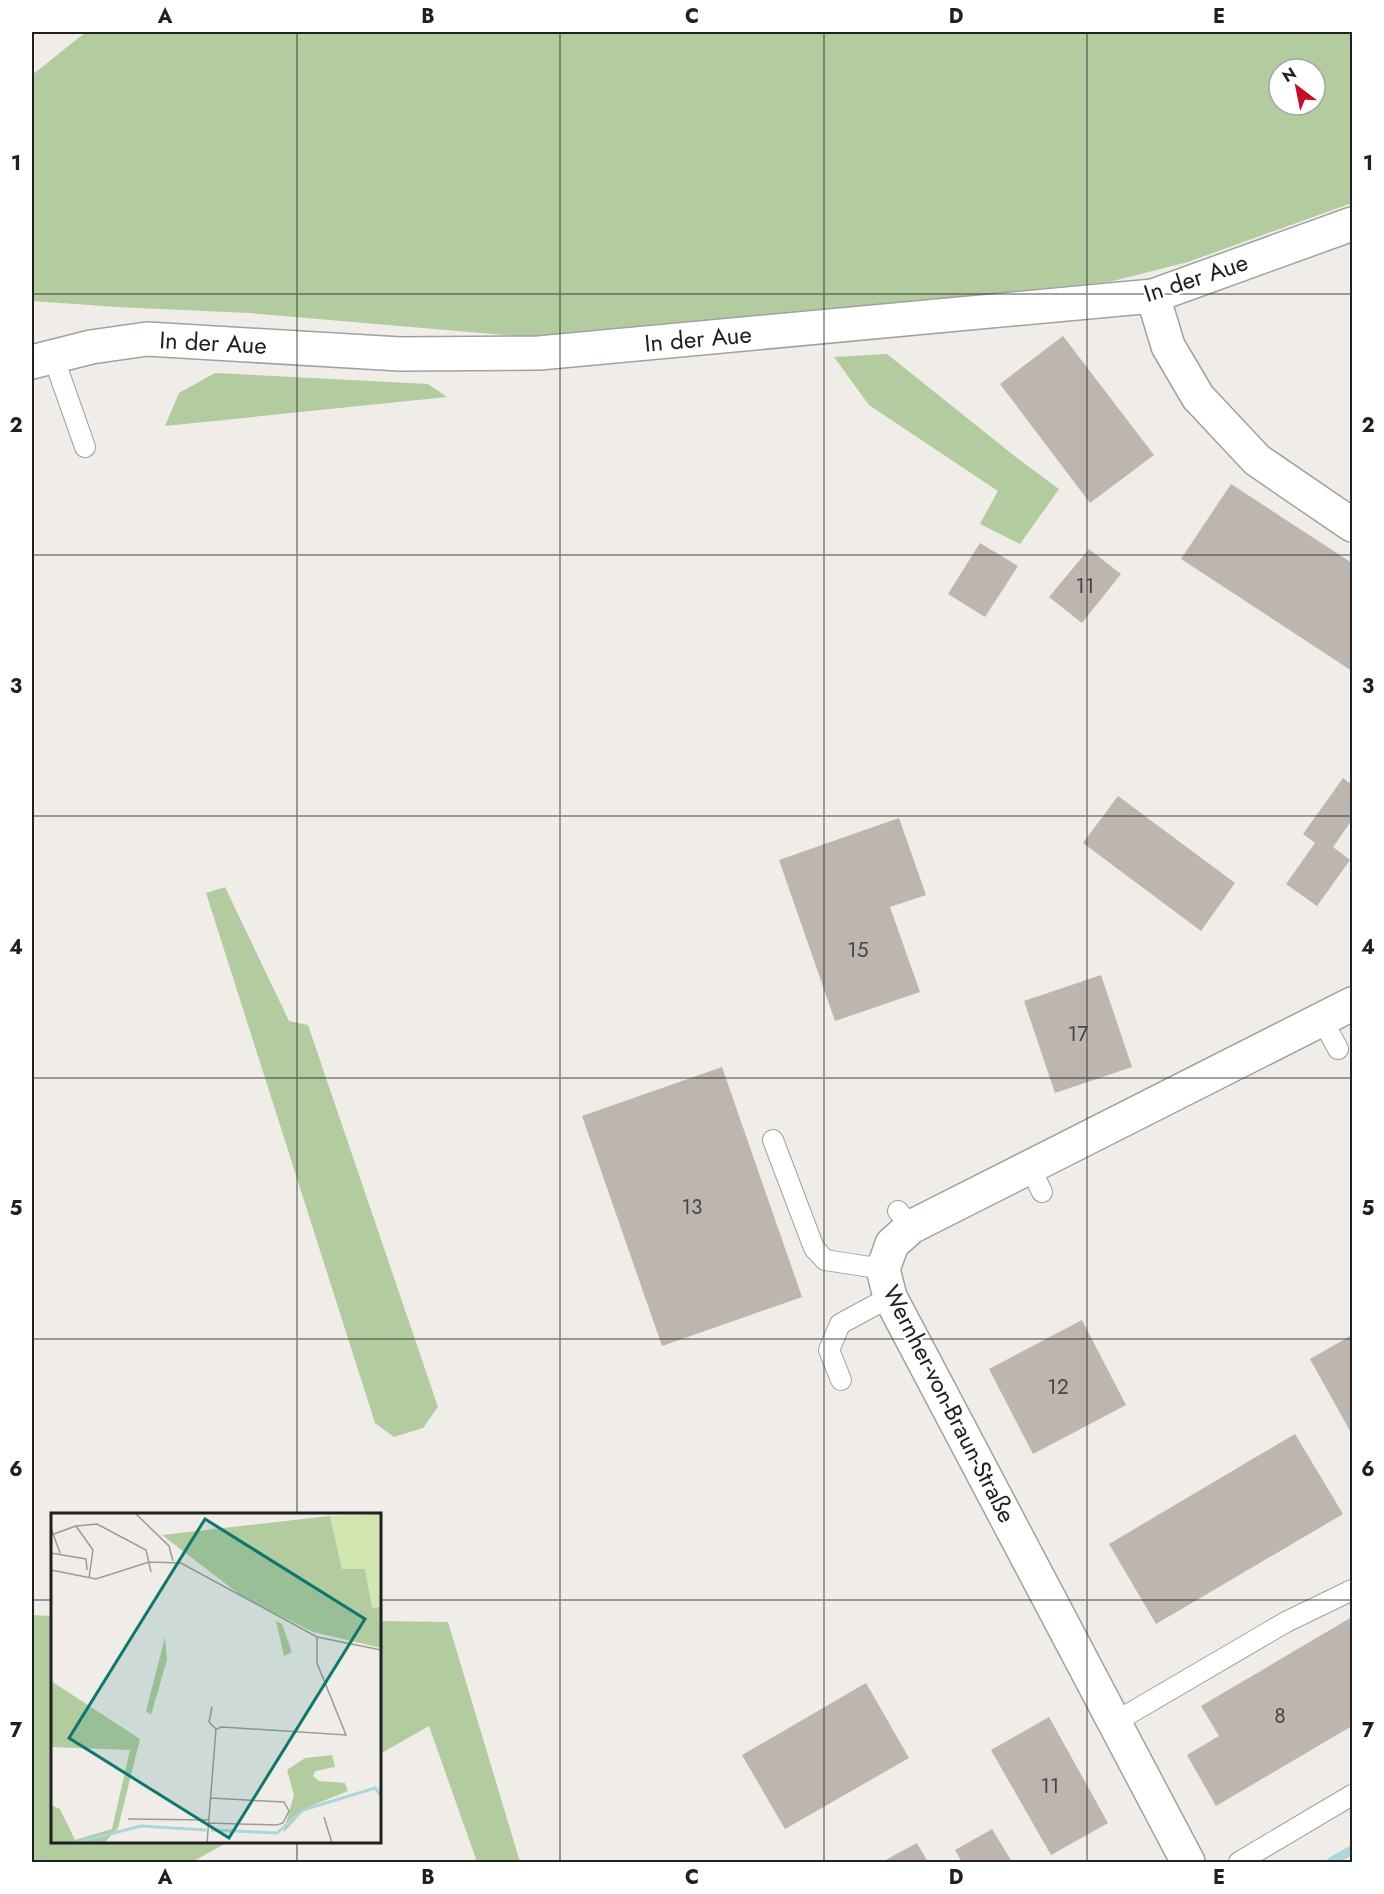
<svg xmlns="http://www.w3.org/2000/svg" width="1384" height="1894" font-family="Jost,sans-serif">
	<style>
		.forest { fill: #b2cc9f; fill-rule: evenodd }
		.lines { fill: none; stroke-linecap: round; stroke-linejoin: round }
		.stream { stroke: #abd6da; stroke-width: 9 }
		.building { fill: #bdb5b0 }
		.service-casing { stroke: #a1a1a1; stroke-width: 22 }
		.minor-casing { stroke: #a1a1a1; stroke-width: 36 }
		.service { stroke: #fff; stroke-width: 20 }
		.minor { stroke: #fff; stroke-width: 33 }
		.grid { fill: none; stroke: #202020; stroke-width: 1.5; stroke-opacity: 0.55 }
		.labels { text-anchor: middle; stroke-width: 5; stroke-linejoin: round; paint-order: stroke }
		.number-label { font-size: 21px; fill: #474544 }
		.street-label { font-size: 24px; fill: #202020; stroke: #fff }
		.inset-river { fill: none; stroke: #abd6da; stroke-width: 3 }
		.inset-road { fill: none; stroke: #9d9a98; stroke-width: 1.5 }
		.view { fill: #0f766e; fill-opacity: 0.15; stroke: #0f766e; stroke-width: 3 }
		.inset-edge { fill: none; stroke: #202020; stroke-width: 3 }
		.neatline { fill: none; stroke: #202020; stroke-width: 2 }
		.grid-label { font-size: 20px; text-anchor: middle; font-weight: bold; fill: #202020 }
	</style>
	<rect width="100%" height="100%" fill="#f0ece8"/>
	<!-- forest -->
	<g class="forest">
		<path d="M 86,32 L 1352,32 L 1352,203 L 1188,262 L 1109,282 L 539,338 L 249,313 L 117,307 L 32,301 L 32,75 ZM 1279,69 L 1315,69 L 1315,105 L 1279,105 Z"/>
		<polygon points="887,354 1017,458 1059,489 1020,544 980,524 998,491 869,405 834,357"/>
		<polygon points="215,373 428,384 447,397 165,426 179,393"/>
		<polygon points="225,887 289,1021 308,1025 438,1407 423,1428 394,1437 375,1423 206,893"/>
		<polygon points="32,1615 52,1616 52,1842 228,1842 192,1862 32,1862"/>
		<polygon points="380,1621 448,1622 520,1862 477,1862 429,1726 380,1754"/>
	</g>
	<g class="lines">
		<!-- stream -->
		<polyline class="stream" points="1331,1862 1352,1850"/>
	</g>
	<!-- building -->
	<g class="building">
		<polygon points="1063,336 1154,455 1090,503 1000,384"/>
		<polygon points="1231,484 1352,563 1352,671 1181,559"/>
		<polygon points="980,543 1018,566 985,617 948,594"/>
		<polygon points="1089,549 1121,574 1082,623 1049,597"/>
		<polygon points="1343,778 1352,785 1352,820 1333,847 1350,860 1317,906 1286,884 1315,843 1303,834"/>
		<polygon points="1118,796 1235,883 1201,931 1083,843"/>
		<polygon points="899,818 926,895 890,907 920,992 835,1021 779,860"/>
		<polygon points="1101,975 1132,1067 1055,1093 1024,1001"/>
		<polygon points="722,1067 802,1297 662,1346 582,1116"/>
		<polygon points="1082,1320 1126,1405 1033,1454 989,1369"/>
		<polygon points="1352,1335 1352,1429 1350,1431 1310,1359"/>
		<polygon points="1295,1434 1343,1514 1156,1624 1109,1544"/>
		<polygon points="1352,1617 1352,1726 1216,1806 1187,1755 1219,1736 1201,1706"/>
		<polygon points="866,1683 909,1758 785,1829 742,1755"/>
		<polygon points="1049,1717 1108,1823 1051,1855 991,1750"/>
		<polygon points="992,1829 1012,1862 962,1862 955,1850"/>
		<polygon points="917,1843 928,1862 882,1862"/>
	</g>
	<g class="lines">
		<!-- service casing -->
		<g class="service-casing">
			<g id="service">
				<polyline points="53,356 85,447"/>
				<polyline points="1322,1019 1338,1049"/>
				<polyline points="773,1140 814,1248 825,1260 883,1269"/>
				<polyline points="1030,1167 1042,1192"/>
				<polyline points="898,1211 911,1227"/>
				<polyline points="841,1380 829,1350 840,1324 890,1297"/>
				<polyline points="1115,1722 1286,1622 1352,1590"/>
				<polyline points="1239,1862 1352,1795"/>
			</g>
		</g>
		<!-- minor casing -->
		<g class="minor-casing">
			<g id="minor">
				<polyline points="1153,296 1168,346 1198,397 1257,460 1352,525"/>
				<polyline points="32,362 91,347 147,339 400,354 539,353 1153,296 1352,224"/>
				<polyline points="1188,1862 890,1297 883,1269 892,1244 911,1227 1352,1004"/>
			</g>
		</g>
		<!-- service -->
		<use href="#service" class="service"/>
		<!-- minor -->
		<use href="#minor" class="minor"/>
	</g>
	<!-- grid -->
	<path class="grid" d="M 297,32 L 297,1514M 560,32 L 560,1862M 824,32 L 824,1862M 1087,32 L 1087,1862M 32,294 L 1352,294M 32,555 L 1352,555M 32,816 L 1352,816M 32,1078 L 1352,1078M 32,1339 L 1352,1339M 32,1600 L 52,1600M 380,1600 L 1352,1600M 297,1842 L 297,1862"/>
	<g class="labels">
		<!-- number labels -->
		<g class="number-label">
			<text x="1085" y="593">11</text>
			<text x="858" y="957">15</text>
			<text x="1078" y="1041">17</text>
			<text x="692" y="1214">13</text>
			<text x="1058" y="1394">12</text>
			<text x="1280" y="1723">8</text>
			<text x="1050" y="1793">11</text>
		</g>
		<!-- street labels -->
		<g class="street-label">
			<text transform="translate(1196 278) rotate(-18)" y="8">In der Aue</text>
			<text transform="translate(698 339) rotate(-5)" y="8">In der Aue</text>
			<text transform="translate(213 343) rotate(3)" y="8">In der Aue</text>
			<text transform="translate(949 1404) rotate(63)" y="8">Wernher-von-Braun-Straße</text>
		</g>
	</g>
	<!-- overview -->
	<g transform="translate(51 1513)">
		<rect width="330" height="330" fill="#f0ece8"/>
		<path d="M 330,1 L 330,94 L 321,95 L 291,56 L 279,3 Z" fill="#d2e6b2"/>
		<path d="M 279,3 L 291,56 L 314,56 L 321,95 L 330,94 L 330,135 L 262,119 L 192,84 L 111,22 ZM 225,108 L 231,111 L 241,139 L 233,143 ZM 114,124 L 116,147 L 100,202 L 95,198 ZM 0,168 L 89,226 L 67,315 L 53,330 L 0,330 L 0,292 L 9,296 L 24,327 L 61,316 L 79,237 L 0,234 ZM 281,242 L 284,254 L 264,258 L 262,263 L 268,268 L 294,270 L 297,278 L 255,295 L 232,320 L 243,282 L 236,257 L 254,245 Z" fill="#b2cc9f"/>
		<path class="inset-river" d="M 160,317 L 226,320 L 252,297 L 324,275 L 330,282M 24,330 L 90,313 L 155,317"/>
		<path class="inset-road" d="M 84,0 L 118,33 L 122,48M 25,13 L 46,11 L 95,37 L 100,59M 0,15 L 9,40M 0,22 L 25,13 L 42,37 L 38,65M 0,40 L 35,46 L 36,57M 0,57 L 45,66 L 98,49 L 130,50 L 266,124 L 330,137M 161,194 L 158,209 L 165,216M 273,304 L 281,330M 77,306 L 157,307M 157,310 L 226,312 L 232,310 L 238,298 L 233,289 L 159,285M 156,330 L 165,216 L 171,214 L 295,222 L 266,150 L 266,124"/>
		<path class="view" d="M 154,6 L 314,106 L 178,325 L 18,225 Z"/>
		<rect width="330" height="330" class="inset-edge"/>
	</g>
	<!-- border -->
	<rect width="1384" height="1894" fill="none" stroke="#ffffff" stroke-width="66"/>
	<!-- north arrow -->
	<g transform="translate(1297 87) rotate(328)"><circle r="28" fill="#ffffff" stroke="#a6a6a6" stroke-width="1.5"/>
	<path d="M0-4.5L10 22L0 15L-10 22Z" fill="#c20e26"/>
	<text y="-9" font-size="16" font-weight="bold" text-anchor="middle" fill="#202020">N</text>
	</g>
	<rect x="33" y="33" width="1318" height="1828" class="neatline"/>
	<g class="grid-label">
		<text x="165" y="23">A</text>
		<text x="428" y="23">B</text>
		<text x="692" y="23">C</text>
		<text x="956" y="23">D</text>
		<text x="1219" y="23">E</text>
		<text x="16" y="170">1</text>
		<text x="1368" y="170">1</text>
		<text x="16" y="432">2</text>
		<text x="1368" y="432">2</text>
		<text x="16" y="693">3</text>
		<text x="1368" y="693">3</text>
		<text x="16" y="954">4</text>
		<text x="1368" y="954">4</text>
		<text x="16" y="1215">5</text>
		<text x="1368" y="1215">5</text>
		<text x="16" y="1476">6</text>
		<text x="1368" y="1476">6</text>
		<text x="16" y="1737">7</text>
		<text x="1368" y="1737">7</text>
		<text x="165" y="1884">A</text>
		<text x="428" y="1884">B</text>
		<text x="692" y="1884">C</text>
		<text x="956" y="1884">D</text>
		<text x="1219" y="1884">E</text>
	</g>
</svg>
